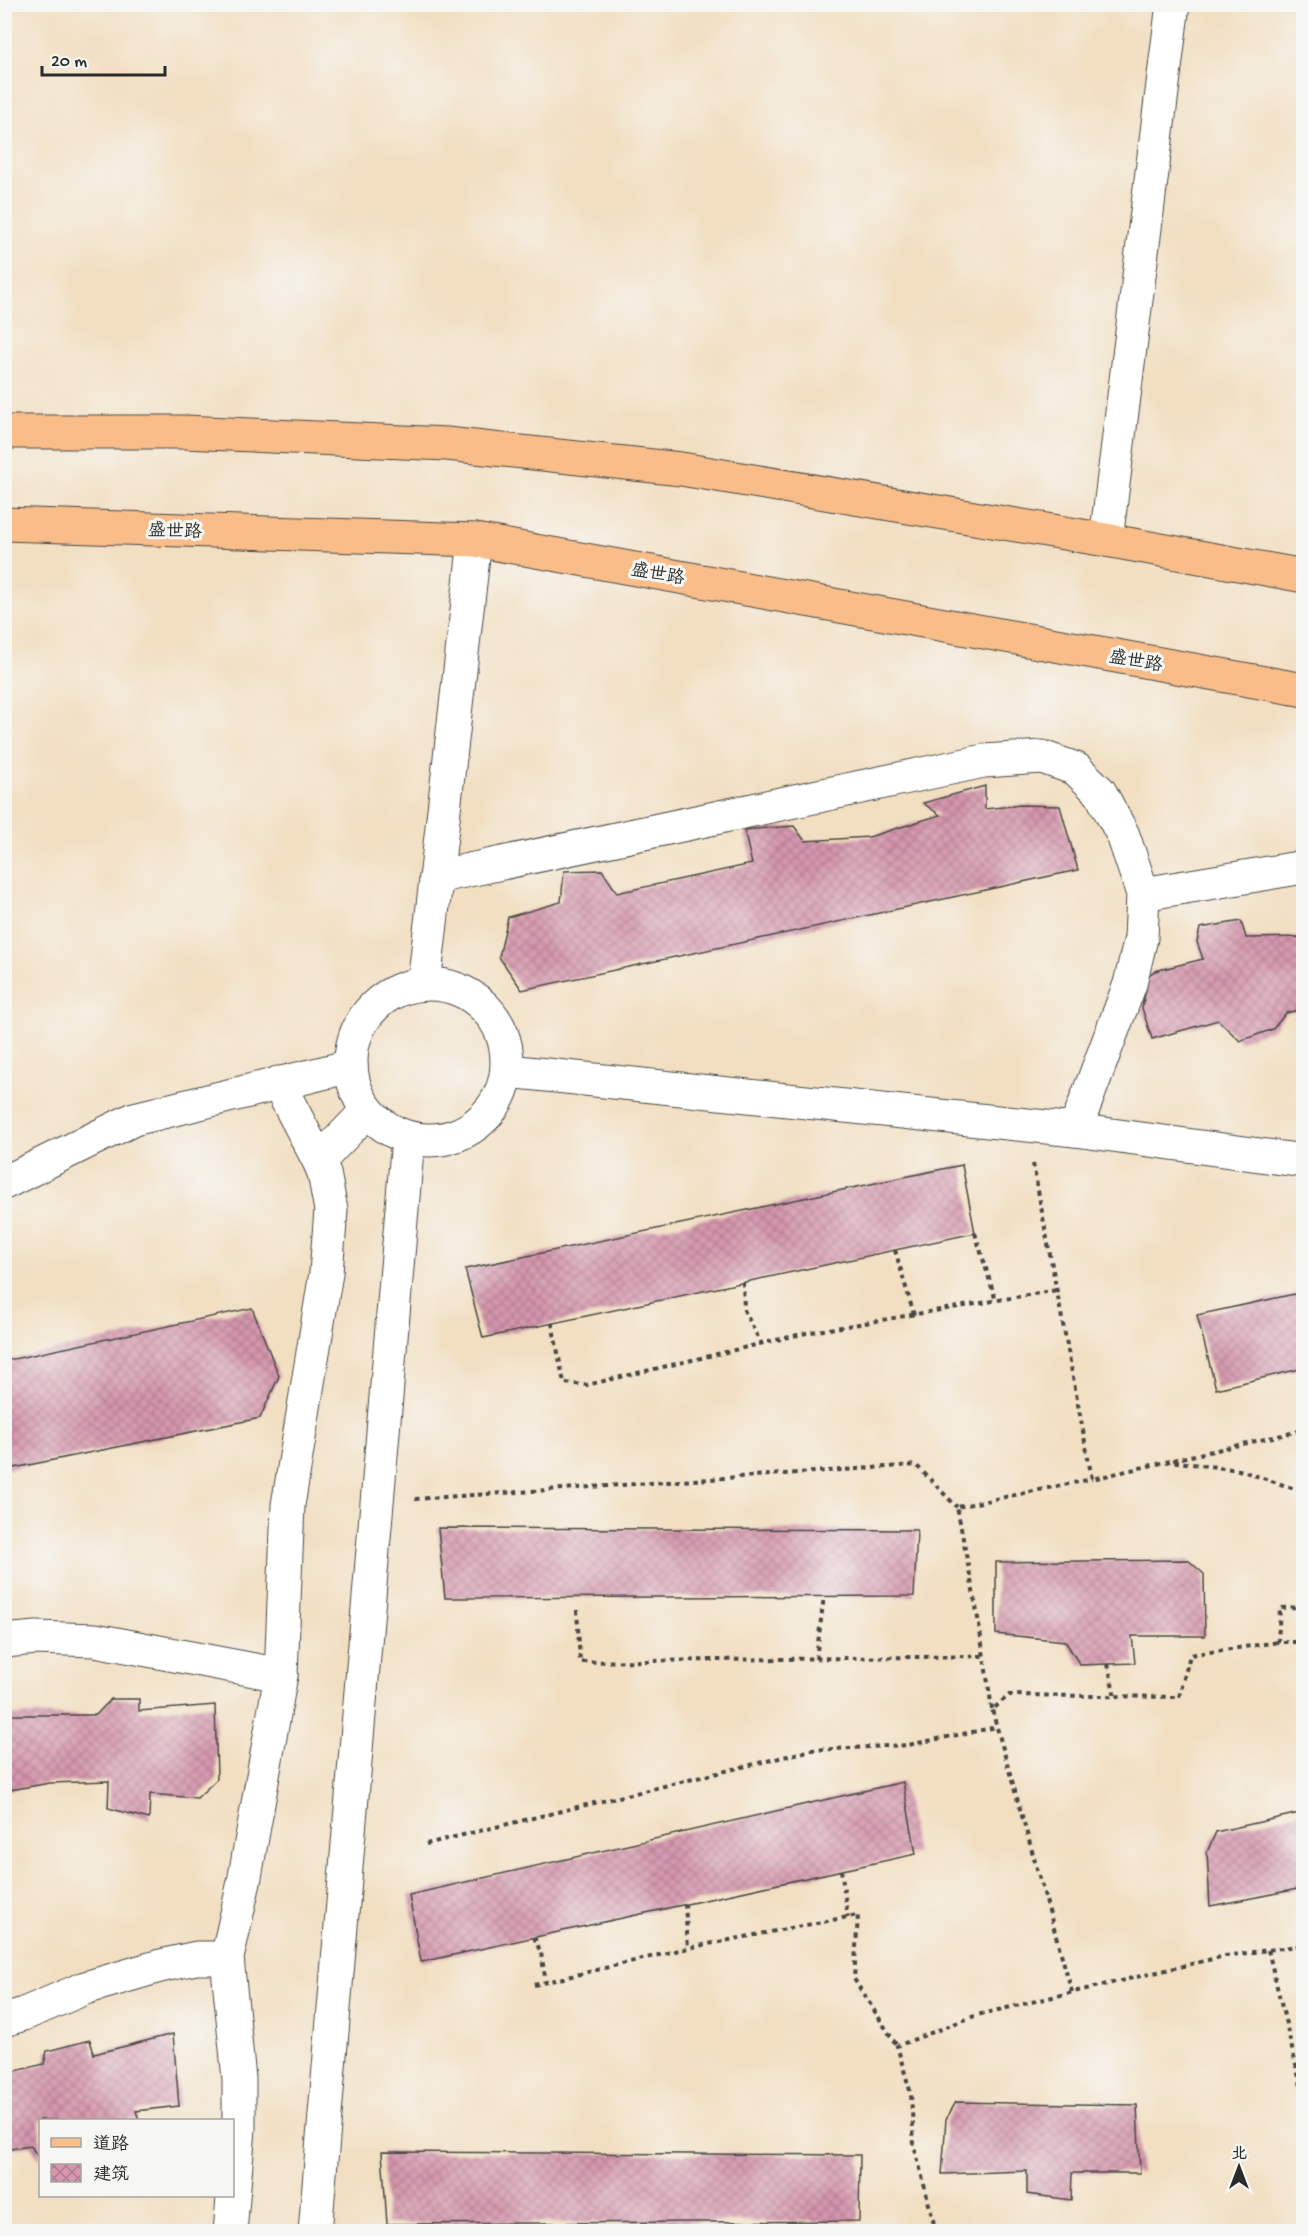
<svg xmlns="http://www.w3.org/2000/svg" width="1308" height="2236" font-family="'Gochi Hand','LXGW WenKai TC',sans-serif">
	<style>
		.building { fill: url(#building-cross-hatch) }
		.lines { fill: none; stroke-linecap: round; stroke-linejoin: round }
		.street-casing { stroke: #494642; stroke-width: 35 }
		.primary-casing { stroke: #494642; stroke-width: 35 }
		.path { stroke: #494642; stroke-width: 4; stroke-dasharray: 4.5 4.5; stroke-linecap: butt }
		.street { stroke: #fff; stroke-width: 33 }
		.primary { stroke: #f8bd89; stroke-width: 33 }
		.labels { text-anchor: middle; stroke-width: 6; stroke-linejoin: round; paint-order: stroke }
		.street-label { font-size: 18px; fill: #2b2b2b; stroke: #f6f6f2 }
	</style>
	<defs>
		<pattern id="building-cross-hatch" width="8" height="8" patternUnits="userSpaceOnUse" patternTransform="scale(1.5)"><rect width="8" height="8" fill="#d697ae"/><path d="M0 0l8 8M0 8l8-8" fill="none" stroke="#ae7b8e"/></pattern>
	</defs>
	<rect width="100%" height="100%" fill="#f6f6f2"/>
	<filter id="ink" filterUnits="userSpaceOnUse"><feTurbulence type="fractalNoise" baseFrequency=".0167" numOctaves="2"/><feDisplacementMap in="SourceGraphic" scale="12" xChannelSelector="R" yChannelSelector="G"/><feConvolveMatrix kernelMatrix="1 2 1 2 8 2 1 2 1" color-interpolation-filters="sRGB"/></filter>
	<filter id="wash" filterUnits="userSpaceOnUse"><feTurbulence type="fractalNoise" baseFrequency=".008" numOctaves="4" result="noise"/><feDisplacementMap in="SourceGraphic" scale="24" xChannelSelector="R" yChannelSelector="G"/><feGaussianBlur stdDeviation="1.35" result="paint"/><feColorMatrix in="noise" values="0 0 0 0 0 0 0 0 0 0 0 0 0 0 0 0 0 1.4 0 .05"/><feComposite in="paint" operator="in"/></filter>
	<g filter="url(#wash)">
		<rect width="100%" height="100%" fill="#f2dfc2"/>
		<g id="blocks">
			<!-- building -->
			<g class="building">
				<polygon points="985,786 985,809 1021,805 1060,806 1078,870 522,990 499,957 508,917 561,902 564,871 602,870 617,893 752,864 744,830 794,826 805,841 869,837 940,815 923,803"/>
				<polygon points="1241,921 1246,938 1304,937 1304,1009 1286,1013 1273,1029 1240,1041 1218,1020 1152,1039 1142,1008 1149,975 1155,971 1203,959 1197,942 1200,928"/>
				<polygon points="962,1165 975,1233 483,1338 465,1269"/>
				<polygon points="1304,1292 1304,1368 1216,1389 1197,1315"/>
				<polygon points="252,1308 279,1376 260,1418 4,1470 4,1361"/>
				<polygon points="438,1528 917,1530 914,1596 445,1598"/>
				<polygon points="1188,1560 1204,1574 1205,1636 1132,1636 1135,1663 1080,1665 1065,1641 996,1634 996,1562"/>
				<polygon points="111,1699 139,1699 139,1711 215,1705 217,1779 197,1798 150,1794 149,1819 108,1808 109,1781 50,1783 4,1791 4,1715 96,1715"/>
				<polygon points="903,1782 916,1854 421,1962 409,1895"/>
				<polygon points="1304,1812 1304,1913 1301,1914 1298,1889 1210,1906 1207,1852 1216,1832"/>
				<polygon points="173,2034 179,2106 136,2111 139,2120 40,2120 40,2160 31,2146 4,2150 4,2074 44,2064 47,2051 90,2040 94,2054"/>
				<polygon points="956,2102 1137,2105 1140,2173 1072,2173 1071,2200 1027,2194 1027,2171 942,2174 946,2119"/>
				<polygon points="382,2152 860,2155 859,2221 387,2224"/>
			</g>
		</g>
	</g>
	<g filter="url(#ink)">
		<use href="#blocks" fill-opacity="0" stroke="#494642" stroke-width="1.5"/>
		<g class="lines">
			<!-- street casing -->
			<g class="street-casing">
				<g id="street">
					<polyline points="1106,540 1173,4"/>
					<polyline points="436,877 984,761 1042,757 1076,769 1100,792 1123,835 1143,894 1141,938 1130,984 1075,1130"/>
					<polyline points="1143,894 1304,867"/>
					<circle cx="429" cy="1062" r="78"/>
					<polyline points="424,984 475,540"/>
					<polyline points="508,1071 1075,1130 1304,1161"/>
					<polyline points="319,1161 367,1111"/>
					<polyline points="4,1183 134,1119 351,1066"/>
					<polyline points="4,1641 36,1638 95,1640 281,1675"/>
					<polyline points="4,2020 24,2014 85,1988 160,1966 196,1958 227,1958"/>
					<polyline points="230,2232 239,2129 239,2079 227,1958 244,1882 281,1675 288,1505 326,1273 331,1210 324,1173 319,1161 278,1083"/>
					<polyline points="315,2232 408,1138"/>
				</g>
			</g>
			<!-- primary casing -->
			<g class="primary-casing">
				<g id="primary">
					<polyline points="4,432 184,432 447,444 681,469 1106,540 1304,576"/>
					<polyline points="4,524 475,540 1304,690"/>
				</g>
			</g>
			<!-- path -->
			<g class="path">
				<polyline points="1033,1164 1092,1479 1170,1461 1239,1470 1304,1492"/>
				<polyline points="975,1233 996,1301"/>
				<polyline points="895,1250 914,1315"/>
				<polyline points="743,1282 744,1310 761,1343"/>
				<polyline points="552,1323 564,1383 587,1385 806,1333 1057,1290"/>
				<polyline points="1173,1460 1304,1430"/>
				<polyline points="415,1499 916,1465 957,1507"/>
				<polyline points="1304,1607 1280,1608 1278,1642 1304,1642"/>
				<polyline points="577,1610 580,1662 983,1656"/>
				<polyline points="816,1659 824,1596"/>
				<polyline points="1108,1664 1115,1697"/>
				<polyline points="992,1709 977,1612 957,1507 1092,1479"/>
				<polyline points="426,1844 812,1750 908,1745 997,1727"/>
				<polyline points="841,1870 848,1917"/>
				<polyline points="685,1904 688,1948"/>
				<polyline points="534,1937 541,1953 546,1982"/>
				<polyline points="1268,1950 1304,2098"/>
				<polyline points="534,1985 688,1948 858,1915 854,1979 897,2046"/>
				<polyline points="1072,1992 992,1710 1009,1695 1179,1697 1190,1655 1278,1642"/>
				<polyline points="550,2232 551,2223"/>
				<polyline points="747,2232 747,2221"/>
				<polyline points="936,2232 914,2145 911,2094 897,2046 977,2015 1225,1956 1304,1945"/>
			</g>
			<!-- street -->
			<use href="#street" class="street"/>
			<!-- primary -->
			<use href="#primary" class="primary"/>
		</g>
	</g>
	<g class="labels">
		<!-- street labels -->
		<g class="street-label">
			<text transform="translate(175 530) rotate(2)" y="6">盛世路</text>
			<text transform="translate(658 573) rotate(10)" y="6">盛世路</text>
			<text transform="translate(1136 660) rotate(10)" y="6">盛世路</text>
		</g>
	</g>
	<!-- margin -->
	<rect width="1308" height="2236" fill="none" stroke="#f6f6f2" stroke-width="24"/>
	<!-- legend -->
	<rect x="39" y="2119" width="195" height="78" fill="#f6f6f2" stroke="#a5a5a2" stroke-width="1.5"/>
	<rect x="51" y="2138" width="30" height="9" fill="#f8bd89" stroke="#a5a5a2" stroke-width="1.5"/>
	<text x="93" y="2149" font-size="18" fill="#2b2b2b">道路</text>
	<rect x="51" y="2164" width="30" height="18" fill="url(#building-cross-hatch)" stroke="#a5a5a2" stroke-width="1.5"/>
	<text x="93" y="2179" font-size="18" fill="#2b2b2b">建筑</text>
	<!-- north arrow -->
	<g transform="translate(1239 2167)" stroke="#f6f6f2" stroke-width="4.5" paint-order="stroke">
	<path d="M0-4.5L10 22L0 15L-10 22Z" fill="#2b2b2b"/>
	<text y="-9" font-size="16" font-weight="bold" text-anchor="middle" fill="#2b2b2b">北</text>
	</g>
	<!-- scale -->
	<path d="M42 66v9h123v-9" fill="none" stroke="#2b2b2b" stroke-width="3"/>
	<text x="51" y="66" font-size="18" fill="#2b2b2b" stroke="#f6f6f2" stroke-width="4.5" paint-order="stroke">20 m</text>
</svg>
